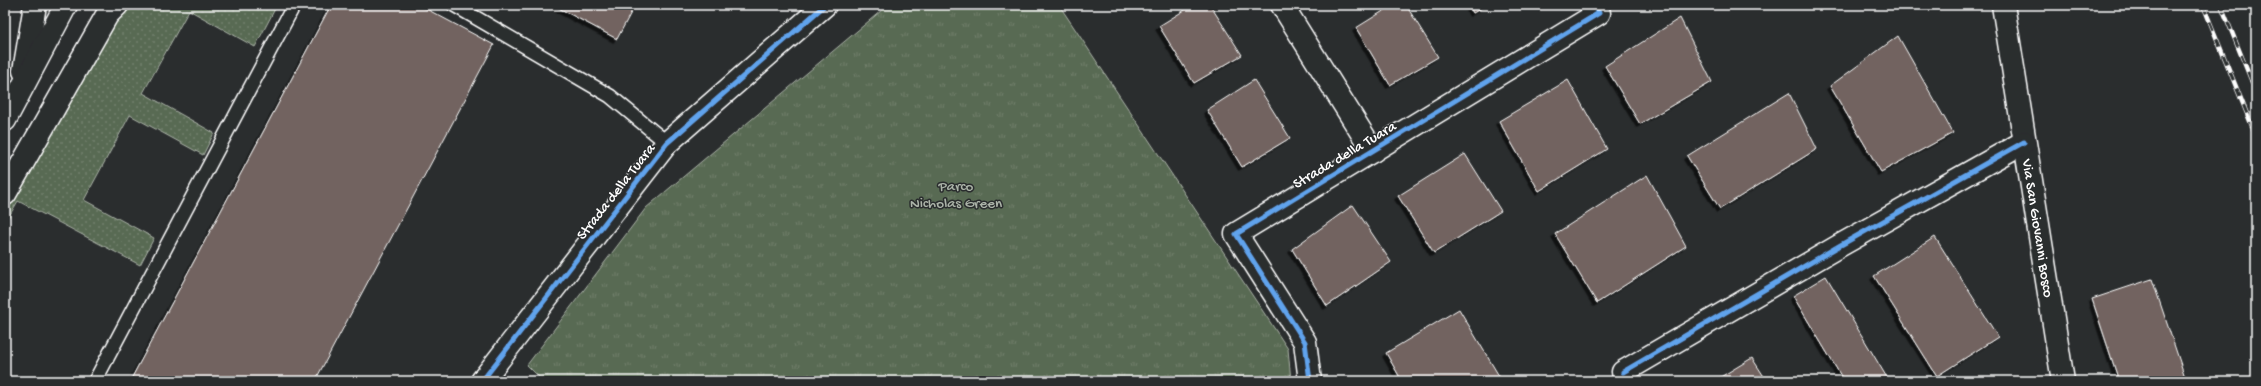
<svg xmlns="http://www.w3.org/2000/svg" width="2261" height="386" font-family="'Gochi Hand',sans-serif">
	<style>
		.grass { fill: url(#grass-dots); stroke: #acb4a9 }
		.park { fill: url(#park-tufts); stroke: #acb4a9 }
		.building { fill: #726460; stroke: #fff; filter: url(#shadow) }
		.lines { fill: none; stroke-linecap: round; stroke-linejoin: round }
		.service-casing { stroke: #fff; stroke-width: 16 }
		.minor-casing { stroke: #fff; stroke-width: 25 }
		.secondary-casing { stroke: #fff; stroke-width: 25 }
		.service { stroke: #2a2d2e; stroke-width: 13 }
		.minor { stroke: #2a2d2e; stroke-width: 22 }
		.secondary { stroke: #2a2d2e; stroke-width: 22 }
		.rail-casing { stroke: #fff; stroke-width: 4.5 }
		.rail { stroke: #2a2d2e; stroke-width: 3; stroke-dasharray: 9; stroke-linecap: butt }
		.cycleway-casing { stroke: #2a2d2e; stroke-width: 8 }
		.cycleway { stroke: #60a3ed; stroke-width: 5 }
		.labels { text-anchor: middle; stroke-width: 3; stroke-linejoin: round; paint-order: stroke }
		.street-label { font-size: 15px; fill: #fff; stroke: #2a2d2e }
		.park-label { font-size: 15px; fill: #acb4a9; stroke: #2a2d2e }
	</style>
	<defs>
		<pattern id="grass-dots" width="8" height="8" patternUnits="userSpaceOnUse"><rect width="8" height="8" fill="#596a53"/><path d="M2 2h.1M6 6h.1" fill="none" stroke="#72806d" stroke-width="1.8" stroke-linecap="round"/></pattern>
		<pattern id="park-tufts" width="24" height="20" patternUnits="userSpaceOnUse"><rect width="24" height="20" fill="#596a53"/><path d="M3 7l-1-3M5 7V3M7 7l1-3M15 17l-1-3M17 17v-4M19 17l1-3" fill="none" stroke="#72806d"/></pattern>
		<filter id="shadow"><feDropShadow dx="-3.5" dy="3.5" stdDeviation="0" flood-color="#0009"/></filter>
	</defs>
	<rect width="100%" height="100%" fill="#2a2d2e"/>
	<filter id="ink" filterUnits="userSpaceOnUse"><feTurbulence type="fractalNoise" baseFrequency=".025" numOctaves="2"/><feDisplacementMap in="SourceGraphic" scale="8" xChannelSelector="R" yChannelSelector="G"/><feConvolveMatrix kernelMatrix="1 2 1 2 8 2 1 2 1" color-interpolation-filters="sRGB"/></filter>
	<g filter="url(#ink)">
		<!-- grass -->
		<polygon class="grass" points="125,5 277,5 255,47 189,10 143,93 214,133 203,155 130,115 84,200 154,238 140,265 18,201 5,223 5,213 90,57"/>
		<!-- park -->
		<polygon class="park" points="888,5 1059,5 1288,349 1291,381 543,381 527,365 646,208"/>
		<!-- building -->
		<g class="building">
			<polygon points="331,5 419,5 494,45 315,381 130,381"/>
			<polygon points="553,5 635,5 617,39"/>
			<polygon points="1193,5 1210,5 1242,55 1194,83 1159,26"/>
			<polygon points="1393,5 1406,5 1438,57 1390,85 1356,28"/>
			<polygon points="1469,5 1487,5 1473,13"/>
			<polygon points="1680,18 1712,82 1640,124 1605,66"/>
			<polygon points="1898,36 1953,133 1881,172 1830,86"/>
			<polygon points="1254,80 1290,138 1242,167 1207,110"/>
			<polygon points="1568,80 1607,149 1539,191 1499,121"/>
			<polygon points="1789,93 1817,149 1720,209 1687,156"/>
			<polygon points="1465,154 1501,211 1434,253 1398,196"/>
			<polygon points="1647,175 1686,246 1597,303 1555,234"/>
			<polygon points="1353,205 1391,262 1327,306 1292,249"/>
			<polygon points="1935,237 1998,337 1937,376 1874,276"/>
			<polygon points="1826,276 1889,381 1844,381 1793,296"/>
			<polygon points="2152,279 2186,380 2119,381 2092,299"/>
			<polygon points="1459,309 1502,381 1402,381 1386,353"/>
			<polygon points="1752,358 1767,381 1714,381"/>
		</g>
		<g class="lines">
			<!-- service casing -->
			<g class="service-casing">
				<g id="service">
					<polyline points="454,5 610,96 667,143"/>
					<polyline points="95,381 294,5"/>
				</g>
			</g>
			<!-- minor casing -->
			<g class="minor-casing">
				<g id="minor">
					<polyline points="1282,5 1373,151"/>
					<path id="s1" d="M 2003,5 L 2063,381"/>
					<polyline points="1623,372 1839,246 2024,142"/>
					<polyline points="482,381 667,143 825,5"/>
					<polyline points="1310,381 1305,342 1236,234 1599,13 1595,5"/>
				</g>
			</g>
			<!-- secondary casing -->
			<g class="secondary-casing">
				<g id="secondary">
					<polyline points="24,71 35,5"/>
					<polyline points="5,120 66,5"/>
					<polyline points="5,194 107,15 117,5"/>
				</g>
			</g>
			<!-- service -->
			<use href="#service" class="service"/>
			<!-- minor -->
			<use href="#minor" class="minor"/>
			<!-- secondary -->
			<use href="#secondary" class="secondary"/>
			<!-- rail casing -->
			<g class="rail-casing">
				<g id="rail">
					<polyline points="2203,5 2256,136"/>
					<polyline points="2221,5 2256,92"/>
				</g>
			</g>
			<!-- rail -->
			<use href="#rail" class="rail"/>
			<!-- cycleway casing -->
			<g class="cycleway-casing">
				<g id="cycleway">
					<polyline points="1623,372 1839,246 2024,142"/>
					<polyline points="482,381 667,143 825,5"/>
					<polyline points="1310,381 1305,342 1236,234 1599,13 1595,5"/>
				</g>
			</g>
			<!-- cycleway -->
			<use href="#cycleway" class="cycleway"/>
		</g>
	</g>
	<g class="labels">
		<!-- street labels -->
		<g class="street-label">
			<text transform="translate(1344 154) rotate(-31)" y="5">Strada della Tuara</text>
			<text transform="translate(615 191) rotate(-52)" y="5">Strada della Tuara</text>
			<text dy="5" stroke="none"><textPath href="#s1" startOffset="226">Via San Giovanni Bosco</textPath></text>
		</g>
		<!-- park labels -->
		<g class="park-label">
			<text x="956" y="190">Parco<tspan x="956" dy="17">Nicholas Green</tspan></text>
		</g>
	</g>
	<!-- margin -->
	<rect width="2261" height="386" fill="none" stroke="#2a2d2e" stroke-width="20"/>
	<rect x="10" y="10" width="2241" height="366" fill="none" stroke="#fff" stroke-width="1.5" filter="url(#ink)"/>
</svg>
